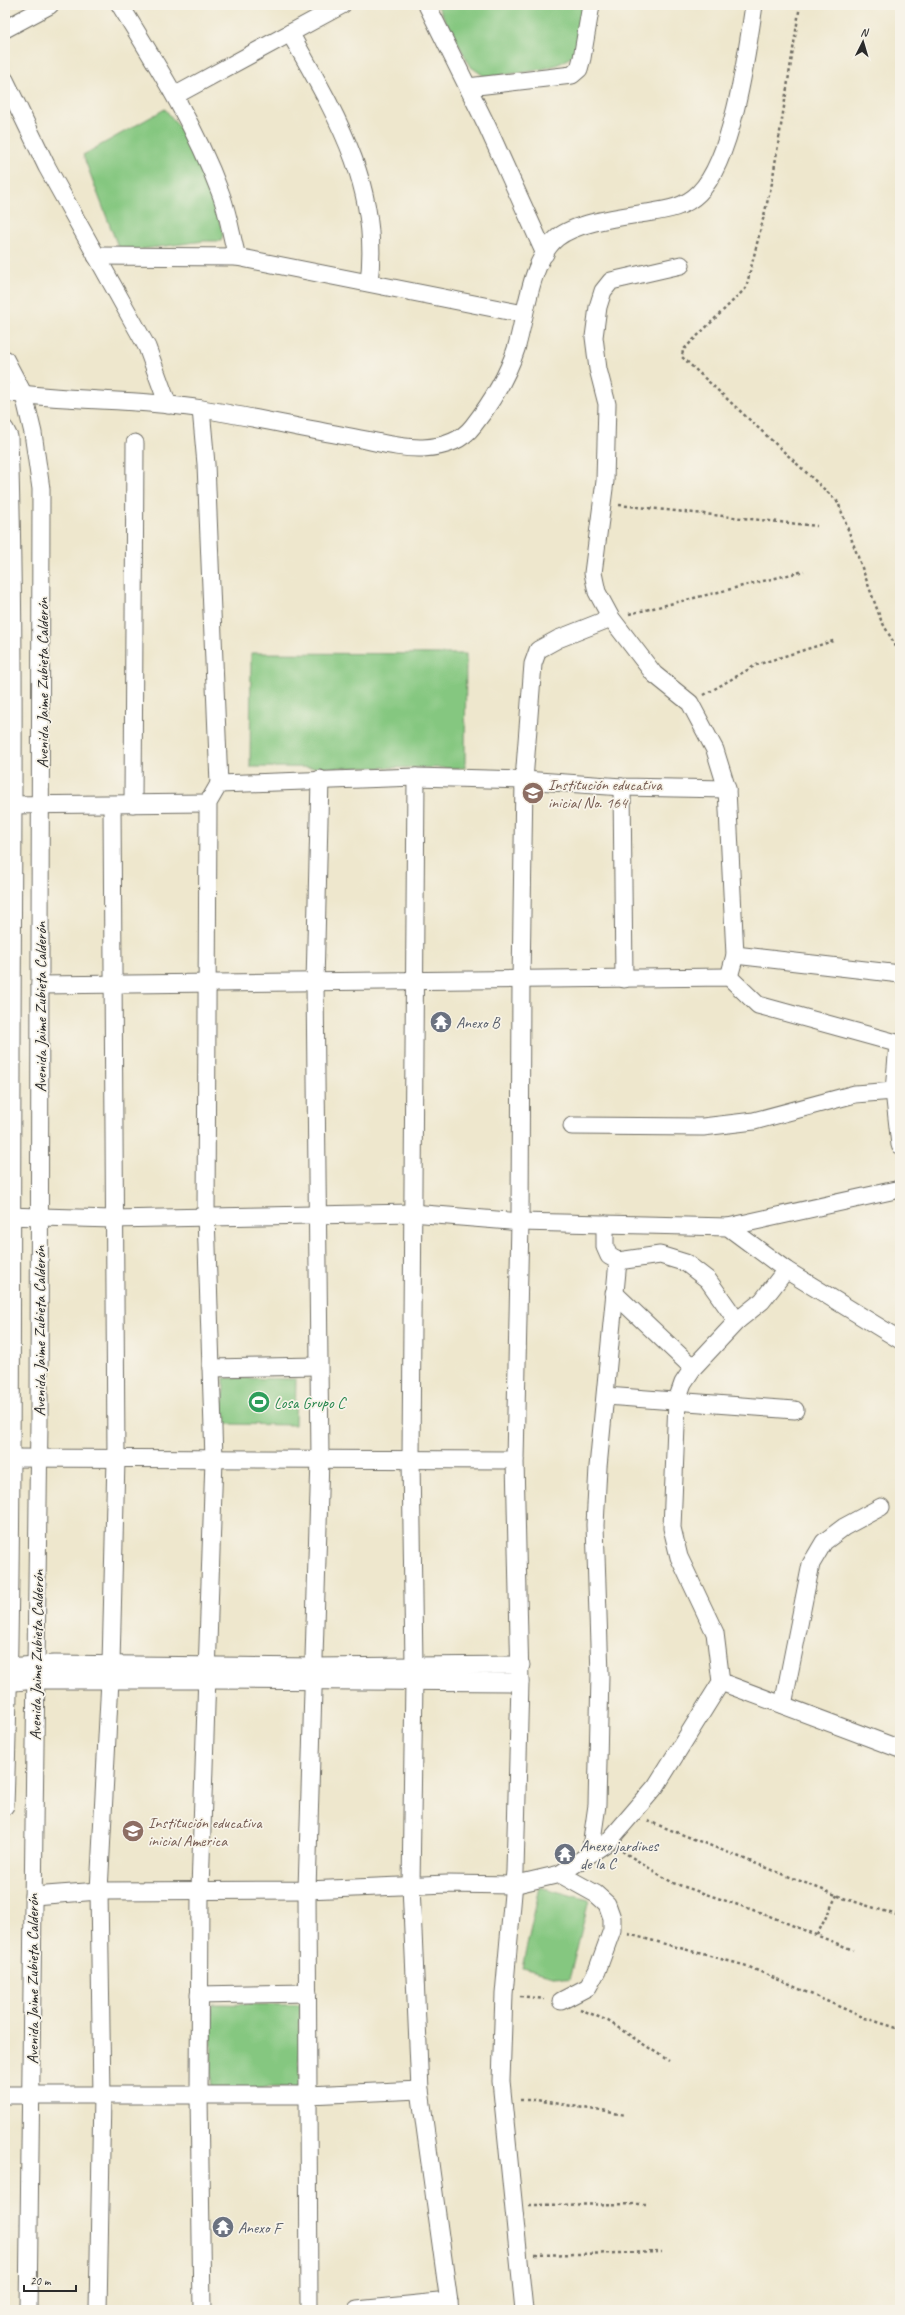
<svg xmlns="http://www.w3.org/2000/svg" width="905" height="2315" font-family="Caveat,sans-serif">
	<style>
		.green { fill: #85c780; stroke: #587956 }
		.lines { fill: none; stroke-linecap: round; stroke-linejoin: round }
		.minor-casing { stroke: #6f6d64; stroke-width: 19 }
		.path { stroke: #6f6d64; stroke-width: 2.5; stroke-dasharray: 3 3; stroke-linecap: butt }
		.minor { stroke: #fff; stroke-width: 17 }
		.labels { text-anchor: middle; stroke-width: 3.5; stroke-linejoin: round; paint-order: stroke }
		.street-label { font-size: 16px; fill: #2b2b2b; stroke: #f7f3e8 }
		.education-label { font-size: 16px; fill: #785e54; stroke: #f7f3e8; text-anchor: start }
		.worship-label { font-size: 16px; fill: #5b616d; stroke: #f7f3e8; text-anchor: start }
		.leisure-label { font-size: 16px; fill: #27864d; stroke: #f7f3e8; text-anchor: start }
	</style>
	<rect width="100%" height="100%" fill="#f7f3e8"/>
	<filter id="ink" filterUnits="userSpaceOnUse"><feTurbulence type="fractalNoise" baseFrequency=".025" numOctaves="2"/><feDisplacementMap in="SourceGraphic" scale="8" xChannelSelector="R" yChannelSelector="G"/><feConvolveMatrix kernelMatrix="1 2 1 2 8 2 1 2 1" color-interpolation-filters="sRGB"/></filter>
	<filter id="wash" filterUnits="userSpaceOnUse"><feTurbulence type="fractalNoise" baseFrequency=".012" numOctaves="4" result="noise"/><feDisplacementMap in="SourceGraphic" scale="16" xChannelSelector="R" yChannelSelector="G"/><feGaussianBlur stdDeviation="0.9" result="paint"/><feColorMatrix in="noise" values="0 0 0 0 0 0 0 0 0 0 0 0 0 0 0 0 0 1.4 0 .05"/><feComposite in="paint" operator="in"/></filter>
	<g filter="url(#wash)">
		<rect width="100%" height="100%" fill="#eee7cd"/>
		<!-- green -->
		<g class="green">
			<path d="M 437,5 L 586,5 C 583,19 582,37 576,50 C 566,71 514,73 493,76 L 484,76 L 471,67 Z"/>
			<polygon points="165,109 183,132 208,179 223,234 221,241 204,241 120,252 83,155"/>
			<polygon points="251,653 466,654 465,768 250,767"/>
			<polygon points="224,1378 296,1379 295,1425 223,1424"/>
			<polygon points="540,1887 589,1900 569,1980 522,1968"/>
			<polygon points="212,2004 300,2005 299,2087 211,2088"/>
		</g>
	</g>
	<g filter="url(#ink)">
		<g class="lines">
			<!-- minor casing -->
			<g class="minor-casing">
				<g id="minor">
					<path d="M 120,5 C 157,65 195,125 220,192 C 228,212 231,235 237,257"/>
					<polyline points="427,5 487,126 545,254"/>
					<polyline points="5,29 50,5"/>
					<path d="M 290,33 C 335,113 381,187 369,282"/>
					<polyline points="5,80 47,167 147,347 168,405"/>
					<polyline points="468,87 572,75 579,69 582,58 591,5"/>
					<polyline points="176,95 342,5"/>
					<polyline points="96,256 237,257 524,314"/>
					<polyline points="681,265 611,281 603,291 598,307 594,337 598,369 607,404 605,481 593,573 597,592 611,618 654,674 690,703 715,750 727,789 735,955 729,977"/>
					<polyline points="5,359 24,395 33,433 41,489 39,1422 28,2310"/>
					<path d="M 5,392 C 70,402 137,398 202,409 C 252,417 301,428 351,437 C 374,441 399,449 423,448 C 443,447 461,442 473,426 C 491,403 507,377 516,349 C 526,317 530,260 557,238 C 577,222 621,217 646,213 C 666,210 684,208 699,193 C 733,159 747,53 754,5"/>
					<polyline points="201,409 206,464 219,784"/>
					<path d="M 5,429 L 9,437 C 16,648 12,859 12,1070 C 11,1316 13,1561 5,1806"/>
					<polyline points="622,787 624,979"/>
					<polyline points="133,804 135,443"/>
					<polyline points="5,805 208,803"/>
					<polyline points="735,955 900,974"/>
					<polyline points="40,985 729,977 758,1005 900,1044"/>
					<polyline points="898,1044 894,1091 900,1145"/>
					<polyline points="572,1126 703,1127 754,1121 855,1094 894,1091"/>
					<polyline points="5,1216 113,1219 412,1213 520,1222 728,1227 786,1270 900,1340"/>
					<polyline points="605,1224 605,1247 609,1256 618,1261 660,1255 686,1263 708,1280 737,1321"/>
					<polyline points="728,1227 900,1189"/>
					<polyline points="614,1293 693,1368"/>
					<polyline points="211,1368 318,1366"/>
					<polyline points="606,1396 795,1410"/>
					<polyline points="5,1458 515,1460"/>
					<polyline points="111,1664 116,1459 112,805"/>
					<polyline points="414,1665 411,1460 416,777"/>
					<polyline points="5,1667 54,1664 315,1667 521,1665"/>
					<polyline points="414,1680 411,1886 420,2090 450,2310"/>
					<polyline points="721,1682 900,1749"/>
					<polyline points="5,1683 35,1680 208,1680 520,1682"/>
					<polyline points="783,1705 811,1564 824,1542 844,1527 881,1507"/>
					<polyline points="590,1854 597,1805 600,1675 595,1525 598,1467 618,1261"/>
					<polyline points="560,1874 596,1894 607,1904 612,1918 612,1930 597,1971 588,1987 561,2001"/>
					<polyline points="33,1896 99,1891 307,1890 447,1884 513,1885 560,1874 608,1842 656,1786 721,1682 715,1633 679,1557 672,1528 677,1400 683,1383 693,1368 737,1321 762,1301 786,1270"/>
					<polyline points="199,1995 308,1993"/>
					<polyline points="5,2095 308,2095 420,2090"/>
					<polyline points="98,2310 102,2096 99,1891 110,1680"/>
					<polyline points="202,2310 199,2096 200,1890 214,1459 206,1216 208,803 219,784 416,777 524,780 622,787 727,789"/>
					<polyline points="309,2310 307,1890 320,1459 315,983 320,779"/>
					<polyline points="357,2310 449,2301"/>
					<polyline points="524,2310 501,2081 504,1994 515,1871 520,1682 515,1460 520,1222 521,980 524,780 533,664 538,650 558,639 611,618"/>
				</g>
			</g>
			<!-- path -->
			<g class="path">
				<polyline points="800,5 772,183 746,288 683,350 682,357 838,502 881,620 900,654"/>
				<polyline points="619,505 817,526"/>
				<polyline points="629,614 804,571"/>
				<polyline points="704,695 756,665 836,640"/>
				<polyline points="648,1821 846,1899 900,1916"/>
				<polyline points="622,1851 673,1883 762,1913 853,1950"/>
				<polyline points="628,1934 747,1966 865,2018 900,2029"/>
				<polyline points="817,1935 837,1895"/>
				<polyline points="520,1996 545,1999"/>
				<polyline points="580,2009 608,2021 669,2061"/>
				<polyline points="520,2100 536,2100 626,2115"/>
				<polyline points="529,2205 647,2204"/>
				<polyline points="535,2255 662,2252"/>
			</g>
			<!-- minor -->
			<use href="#minor" class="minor"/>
		</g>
	</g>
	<!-- icons -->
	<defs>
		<g id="school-disc" transform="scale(1.15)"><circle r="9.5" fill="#8d6e63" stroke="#f7f3e8"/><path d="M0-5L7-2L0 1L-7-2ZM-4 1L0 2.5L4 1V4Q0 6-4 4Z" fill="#fff"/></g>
		<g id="temple-disc" transform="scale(1.15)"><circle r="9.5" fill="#6b7280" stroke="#f7f3e8"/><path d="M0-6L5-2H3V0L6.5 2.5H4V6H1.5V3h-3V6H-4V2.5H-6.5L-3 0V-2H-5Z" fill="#fff"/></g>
		<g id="stadium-disc" transform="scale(1.15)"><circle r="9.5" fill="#2e9e5b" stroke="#f7f3e8"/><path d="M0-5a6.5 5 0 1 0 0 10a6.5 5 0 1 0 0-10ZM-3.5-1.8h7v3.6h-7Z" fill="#fff"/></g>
	</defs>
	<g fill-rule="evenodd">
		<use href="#school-disc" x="533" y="793"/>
		<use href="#temple-disc" x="441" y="1022"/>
		<use href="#stadium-disc" x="259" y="1402"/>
		<use href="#school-disc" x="133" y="1831"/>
		<use href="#temple-disc" x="565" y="1854"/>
		<use href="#temple-disc" x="223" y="2227"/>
	</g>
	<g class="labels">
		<!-- street labels -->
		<g class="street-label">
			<text transform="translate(42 683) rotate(-90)" y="6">Avenida Jaime Zubieta Calderón</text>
			<text transform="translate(40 1007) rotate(-90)" y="6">Avenida Jaime Zubieta Calderón</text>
			<text transform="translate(39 1331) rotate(-90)" y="6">Avenida Jaime Zubieta Calderón</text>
			<text transform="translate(36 1655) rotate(-89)" y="6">Avenida Jaime Zubieta Calderón</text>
			<text transform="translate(32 1979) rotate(-90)" y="6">Avenida Jaime Zubieta Calderón</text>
		</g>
		<!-- education labels -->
		<g class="education-label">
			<text x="548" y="790">Institución educativa<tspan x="548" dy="18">inicial No. 164</tspan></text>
			<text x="148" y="1828">Institución educativa<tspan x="148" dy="18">inicial America</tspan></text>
		</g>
		<!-- worship labels -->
		<g class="worship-label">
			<text x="456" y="1028">Anexo B</text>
			<text x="580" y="1851">Anexo jardines<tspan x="580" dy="18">de la C</tspan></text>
			<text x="238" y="2233">Anexo F</text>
		</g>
		<!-- leisure labels -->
		<g class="leisure-label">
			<text x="274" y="1408">Losa Grupo C</text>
		</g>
	</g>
	<!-- margin -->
	<rect width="905" height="2315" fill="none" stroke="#f7f3e8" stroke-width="20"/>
	<!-- north arrow -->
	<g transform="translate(863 42) rotate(5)" stroke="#f7f3e8" stroke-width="3" paint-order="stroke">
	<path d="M0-3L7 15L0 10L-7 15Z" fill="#2b2b2b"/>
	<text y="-6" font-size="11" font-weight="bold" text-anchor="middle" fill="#2b2b2b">N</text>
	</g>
	<!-- scale -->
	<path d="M24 2285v6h52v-6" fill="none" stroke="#2b2b2b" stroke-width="2"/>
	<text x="30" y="2285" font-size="12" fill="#2b2b2b" stroke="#f7f3e8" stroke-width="3" paint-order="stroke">20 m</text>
</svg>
